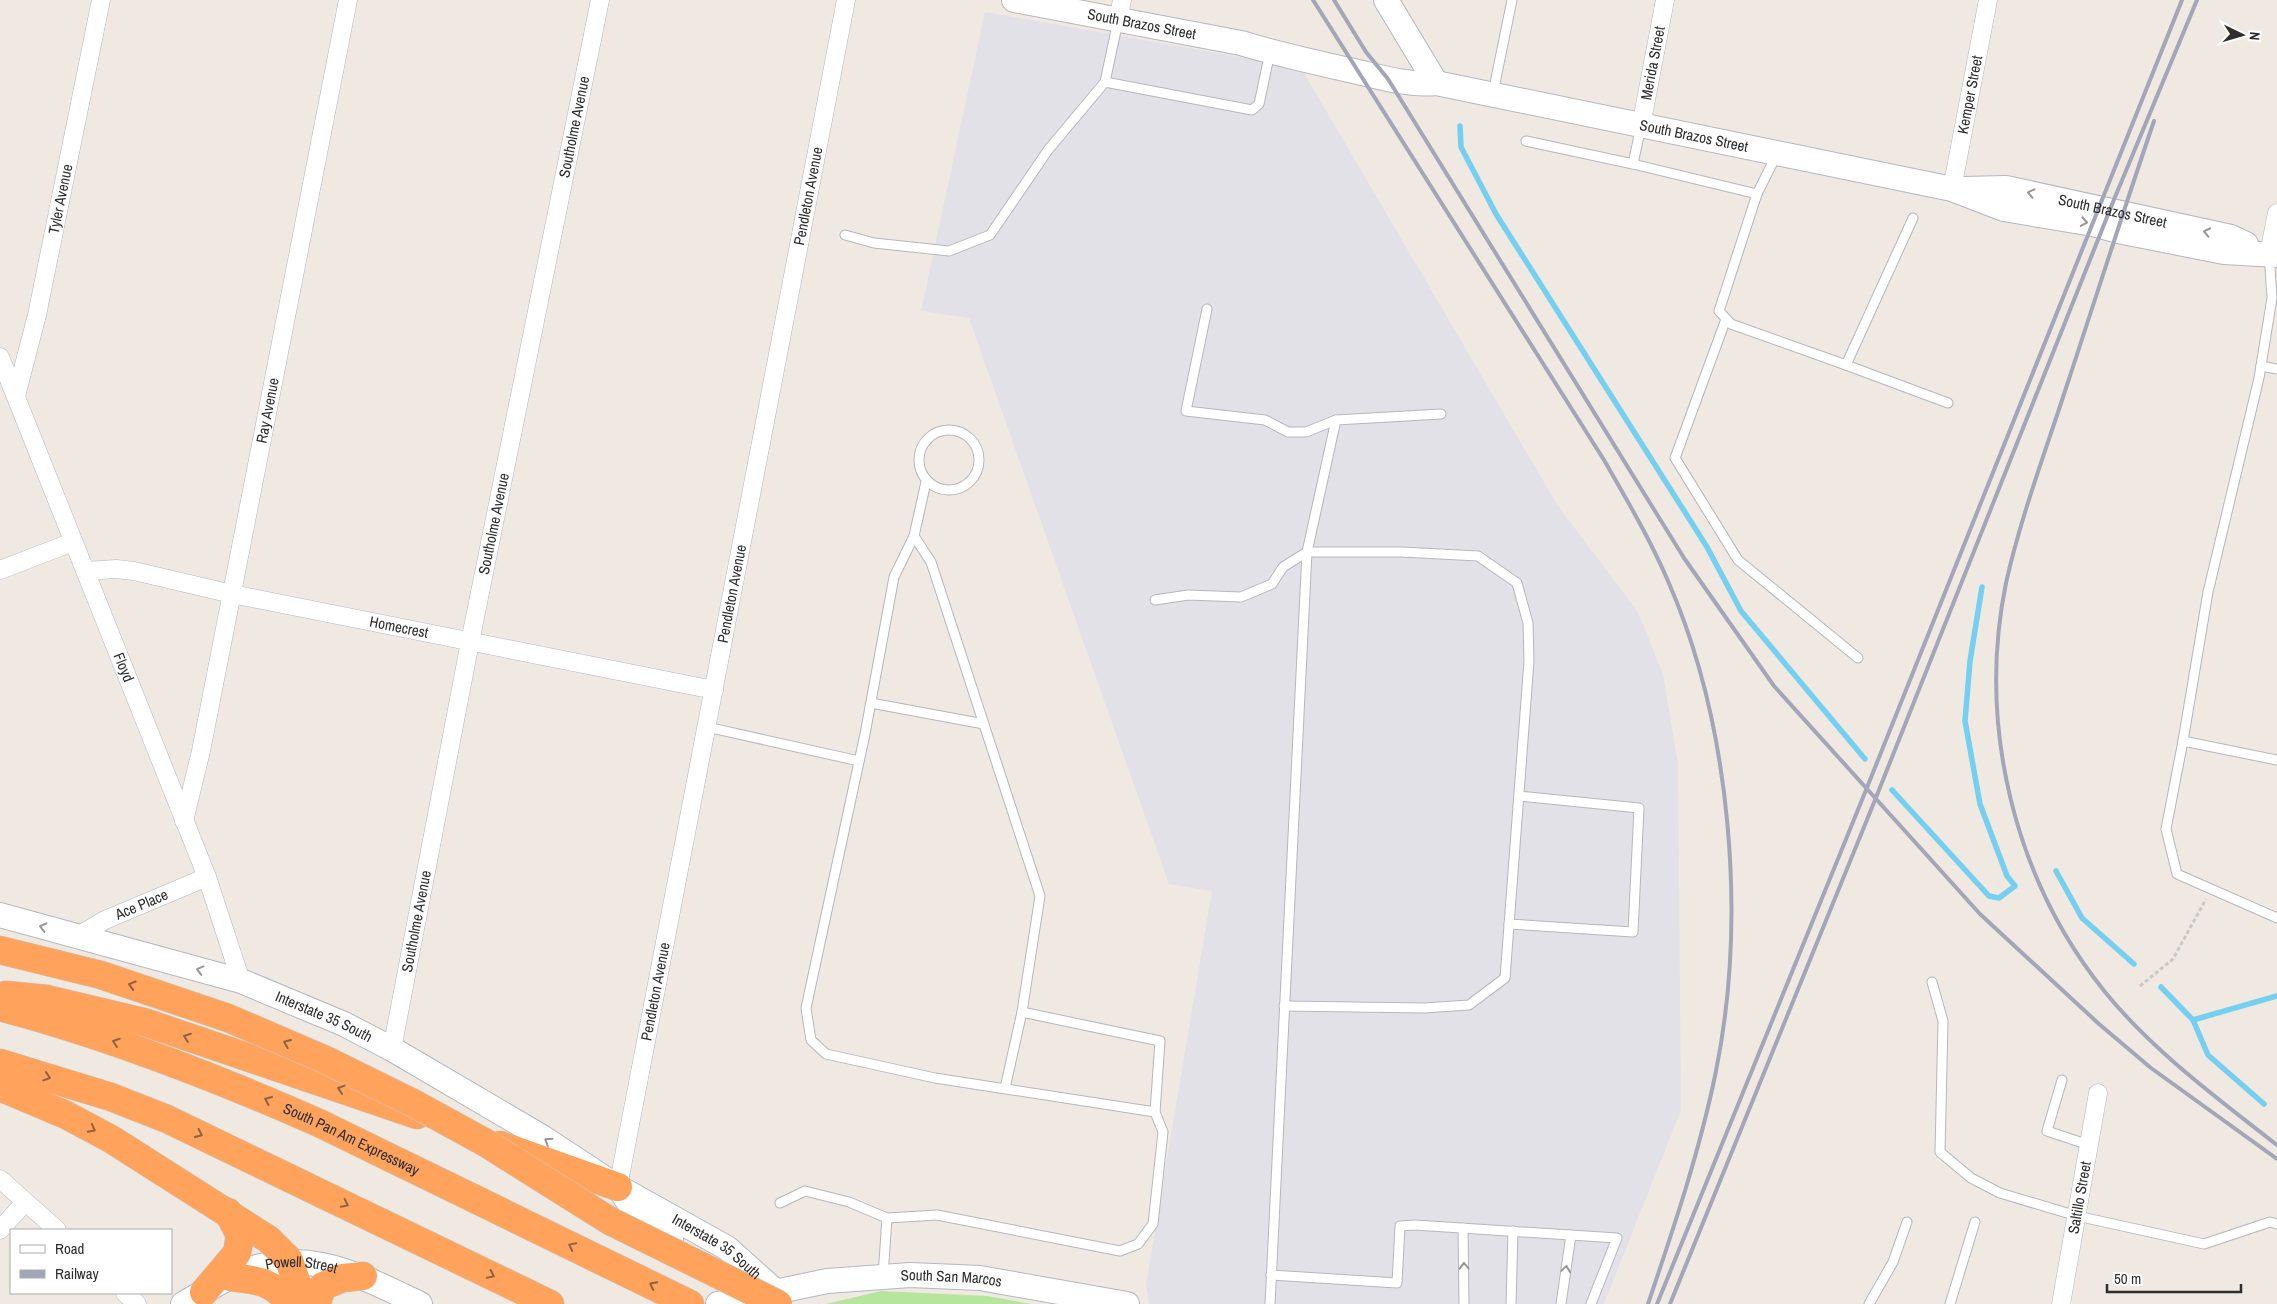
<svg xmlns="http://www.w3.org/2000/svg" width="2277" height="1304" font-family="'Archivo Narrow',sans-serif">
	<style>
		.industrial { fill: #e3e1e8 }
		.green { fill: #b6e59e }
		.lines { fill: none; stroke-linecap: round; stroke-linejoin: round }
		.stream { stroke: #75cff0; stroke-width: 5.5 }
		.lane-casing { stroke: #b4b7c1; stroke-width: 11 }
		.street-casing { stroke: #b4b7c1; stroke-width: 19 }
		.secondary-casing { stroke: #b4b7c1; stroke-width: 26 }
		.highway-casing { stroke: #c9c9c9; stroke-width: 29 }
		.path { stroke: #c9c9c9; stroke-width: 3; stroke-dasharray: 4 2.5; stroke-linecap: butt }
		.lane { stroke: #fff; stroke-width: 9 }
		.street { stroke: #fff; stroke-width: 18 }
		.secondary { stroke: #fff; stroke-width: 24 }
		.highway { stroke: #ffa35c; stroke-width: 28 }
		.rail { stroke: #a3a6b8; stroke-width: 4 }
		.highway-bridge-casing { stroke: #c9c9c9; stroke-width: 29; stroke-linecap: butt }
		.highway-bridge { stroke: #ffa35c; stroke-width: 28 }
		.oneway { stroke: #969696 }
		.oneway2 { stroke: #8c6343 }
		.labels { text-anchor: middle; stroke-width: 4; stroke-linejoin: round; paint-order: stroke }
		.street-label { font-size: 15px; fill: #2e2e2e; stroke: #fff }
	</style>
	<rect width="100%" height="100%" fill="#efe9e1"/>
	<!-- industrial -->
	<polygon class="industrial" points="985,12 1301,68 1558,506 1638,612 1663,674 1678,764 1681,1110 1604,1304 1149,1304 1146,1285 1212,891 1169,884 969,318 921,311"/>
	<!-- green -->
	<polygon class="green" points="881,1291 987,1296 1032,1304 826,1304"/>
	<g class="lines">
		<!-- stream -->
		<g class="stream">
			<polyline points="1460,126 1461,147 1496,214 1707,547 1741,611 1865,759"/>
			<polyline points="1892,790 1989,896 1999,898 2015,886 2007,876 1980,804 1965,721 1970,661 1982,587"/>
			<polyline points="2056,871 2082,918 2134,964"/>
			<polyline points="2161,987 2193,1020 2208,1055 2264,1104"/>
			<polyline points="2193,1020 2277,996"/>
		</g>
		<!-- lane casing -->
		<g class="lane-casing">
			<g id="lane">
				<polyline points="1105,82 1252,110 1259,104 1270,52"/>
				<polyline points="1493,93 1512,0"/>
				<polyline points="1526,141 1633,164 1641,126"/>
				<polyline points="1633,164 1757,194 1719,311 1731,324 1846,365 1913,218"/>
				<polyline points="1757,194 1777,154"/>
				<polyline points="845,235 874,243 949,251 990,235 1048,150 1105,82 1118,21"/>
				<polyline points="2269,254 2272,298 2259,378 2208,592 2183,741 2277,760"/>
				<polyline points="1207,309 1186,411 1265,420 1288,432 1306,432 1336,420"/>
				<polyline points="1726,319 1675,458 1738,560 1858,658"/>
				<polyline points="1846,365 1948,403"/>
				<polyline points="2261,366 2277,369"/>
				<circle cx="949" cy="460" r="30"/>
				<polyline points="914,536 894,577 865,734 806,1008 811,1040 826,1054 935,1078 1155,1112"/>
				<polyline points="1155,600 1188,595 1241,597 1272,584 1283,567 1307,552 1402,552 1478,556 1517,583 1528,623 1529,661 1505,978 1469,1005 1424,1008 1284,1006"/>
				<polyline points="871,703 984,724"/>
				<polyline points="707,727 859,761"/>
				<polyline points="2183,741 2166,829 2177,874 2277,918"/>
				<polyline points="1509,924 1633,932 1639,808 1519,796"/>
				<polyline points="1932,982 1943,1021 1940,1152 1971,1178 2000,1193 2077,1216 2204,1244 2270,1222 2277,1224"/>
				<polyline points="2062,1080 2047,1131 2089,1145"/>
				<polyline points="1005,1088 1022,1012"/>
				<polyline points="780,1203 805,1191 849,1202 887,1218 937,1215 1120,1251 1138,1244 1153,1224 1163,1132 1155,1112 1160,1041 1022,1012 1040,896 931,562 914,536 926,482"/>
				<polyline points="1463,1228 1464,1304"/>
				<polyline points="1271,1275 1397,1283 1400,1226 1415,1225 1617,1238 1591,1304"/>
				<polyline points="883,1276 887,1218"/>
				<polyline points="1270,1304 1307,552 1336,420 1441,414"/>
				<polyline points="1511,1304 1513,1231"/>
				<polyline points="1561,1304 1571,1235"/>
				<polyline points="1869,1304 1893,1262 1907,1222"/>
				<polyline points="1950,1304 1975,1222"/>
			</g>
		</g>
		<!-- street casing -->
		<g class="street-casing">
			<g id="street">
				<polyline points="1118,20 1122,0"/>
				<path id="s1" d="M 1641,126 L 1665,0"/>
				<path id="s2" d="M 1952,189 L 1988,0"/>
				<polyline points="2269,253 2277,213"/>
				<path id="s3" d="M 0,357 L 207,877 L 241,981"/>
				<path id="s4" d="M 16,396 L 37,315 L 101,0"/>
				<polyline points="0,570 73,542"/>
				<path id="s5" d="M 85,571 L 116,569 L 134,571 L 232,594 L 714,690"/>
				<path id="s6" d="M 184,821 L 201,751 L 348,0"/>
				<path id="s7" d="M 78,936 L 105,920 L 207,877"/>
				<path id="s8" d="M 392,1049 L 470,642 L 600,0"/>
				<polyline points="0,1179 57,1230"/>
				<path id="s9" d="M 618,1187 L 846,0"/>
				<polyline points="0,1230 25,1202"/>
				<polyline points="125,1293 137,1304"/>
				<path id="s10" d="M 2061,1304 L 2098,1093"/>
			</g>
		</g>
		<!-- secondary casing -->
		<g class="secondary-casing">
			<g id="secondary">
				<path id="s11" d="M 1014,0 L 1241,43 C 1277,54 1313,62 1349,70 C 1378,76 1406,86 1436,83 L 1952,189 L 2004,209 L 2093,224 L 2118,231 L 2224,252 L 2277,255"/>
				<polyline points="1386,0 1436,83"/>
				<path id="s12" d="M 1964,189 L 2006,188 L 2231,237 L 2246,244"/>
				<path id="s13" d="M 0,915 L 241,981 L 344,1024 L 392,1049 L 542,1137 L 618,1187 L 727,1248 L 775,1291"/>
				<polyline points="621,1191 641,1221 671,1239"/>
				<path id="s14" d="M 183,1304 C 199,1295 214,1285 230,1277 C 302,1243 355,1273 420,1304"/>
				<path id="s15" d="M 718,1304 L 827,1281 L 910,1275 L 980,1278 L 1127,1304"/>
			</g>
		</g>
		<!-- highway casing -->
		<g class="highway-casing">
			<g id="highway">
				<polyline points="0,950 101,975 228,1018"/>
				<polyline points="6,995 47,999 144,1022 417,1115"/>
				<path id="s16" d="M 0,1007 C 110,1036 215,1077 319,1123 L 690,1304"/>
				<polyline points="0,1063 111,1097 167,1119 550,1304"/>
				<polyline points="0,1087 66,1115 111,1139 268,1239 289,1260 304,1304"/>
				<polyline points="500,1145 618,1187"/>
				<path d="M 230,1277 C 258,1280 272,1281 291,1304"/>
				<polyline points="204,1292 237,1253 240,1235 228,1212"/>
				<polyline points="316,1304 323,1286 343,1278 363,1276"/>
			</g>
		</g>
		<!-- path -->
		<polyline class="path" points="2140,986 2173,959 2206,899"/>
		<!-- lane -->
		<use href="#lane" class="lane"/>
		<!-- street -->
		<use href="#street" class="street"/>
		<!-- secondary -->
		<use href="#secondary" class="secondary"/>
		<!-- highway -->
		<use href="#highway" class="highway"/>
		<!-- rail -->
		<g class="rail">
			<path d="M 1313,0 L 1604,460 C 1627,500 1650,539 1668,581 C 1731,725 1747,917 1716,1071 C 1700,1150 1674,1227 1648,1304"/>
			<polyline points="1334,0 1366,52 1388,79 1684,558 1774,686 1980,914 2099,1024 2151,1068 2277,1159"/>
			<path d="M 2154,121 C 2124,209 2096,297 2067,385 C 2046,450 2021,516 2006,583 C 1977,725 2014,879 2105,992 C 2153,1051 2217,1098 2277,1145"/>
			<polyline points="1657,1304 1866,790 2182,0"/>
			<polyline points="1670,1304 1875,800 2113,202 2197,0"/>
		</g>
		<!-- highway-bridge casing -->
		<g class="highway-bridge-casing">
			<polyline id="highway-bridge" points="228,1018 326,1060 413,1103 486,1143 610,1221 778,1304"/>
		</g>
		<!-- highway-bridge -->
		<use href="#highway-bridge" class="highway-bridge"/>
	</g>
	<!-- one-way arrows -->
	<defs><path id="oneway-chevron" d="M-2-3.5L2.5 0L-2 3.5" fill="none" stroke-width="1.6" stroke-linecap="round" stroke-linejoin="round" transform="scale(1.25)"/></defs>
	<g class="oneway">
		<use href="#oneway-chevron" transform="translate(2031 193) rotate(-167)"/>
		<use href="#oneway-chevron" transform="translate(2084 222) rotate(10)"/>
		<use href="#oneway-chevron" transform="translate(2207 232) rotate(-168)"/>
		<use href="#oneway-chevron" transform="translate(43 927) rotate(-166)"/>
		<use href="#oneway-chevron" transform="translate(200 970) rotate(-165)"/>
		<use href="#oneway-chevron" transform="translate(548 1141) rotate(-147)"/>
		<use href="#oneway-chevron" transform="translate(1464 1266) rotate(-91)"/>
		<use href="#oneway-chevron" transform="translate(1566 1269) rotate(-82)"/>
	</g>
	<g class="oneway2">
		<use href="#oneway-chevron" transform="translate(132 985) rotate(-163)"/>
		<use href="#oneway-chevron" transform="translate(187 1037) rotate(-160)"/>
		<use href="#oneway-chevron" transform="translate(116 1042) rotate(-161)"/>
		<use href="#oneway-chevron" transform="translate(287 1043) rotate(-157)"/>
		<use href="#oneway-chevron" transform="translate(47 1077) rotate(18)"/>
		<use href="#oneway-chevron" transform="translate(341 1089) rotate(-162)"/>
		<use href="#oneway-chevron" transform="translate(268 1100) rotate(-156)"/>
		<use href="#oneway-chevron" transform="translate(92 1129) rotate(28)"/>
		<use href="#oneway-chevron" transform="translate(199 1134) rotate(25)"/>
		<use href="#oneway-chevron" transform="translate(345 1204) rotate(26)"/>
		<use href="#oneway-chevron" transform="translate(572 1246) rotate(-154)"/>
		<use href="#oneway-chevron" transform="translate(491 1275) rotate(26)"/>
		<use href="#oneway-chevron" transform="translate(653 1285) rotate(-153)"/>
	</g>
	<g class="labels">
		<!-- street labels -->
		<g class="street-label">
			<text dy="5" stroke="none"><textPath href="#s11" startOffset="130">South Brazos Street</textPath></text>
			<text dy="5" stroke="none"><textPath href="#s1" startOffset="64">Merida Street</textPath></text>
			<text dy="5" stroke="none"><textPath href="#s2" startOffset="96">Kemper Street</textPath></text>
			<text dy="5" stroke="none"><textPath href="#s8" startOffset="940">Southolme Avenue</textPath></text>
			<text dy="5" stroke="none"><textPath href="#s11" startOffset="694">South Brazos Street</textPath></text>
			<text dy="5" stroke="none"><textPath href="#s9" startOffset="1009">Pendleton Avenue</textPath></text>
			<text dy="5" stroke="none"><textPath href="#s4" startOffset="202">Tyler Avenue</textPath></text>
			<text dy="5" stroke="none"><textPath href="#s12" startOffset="151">South Brazos Street</textPath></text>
			<text dy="5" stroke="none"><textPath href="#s6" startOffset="419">Ray Avenue</textPath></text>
			<text dy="5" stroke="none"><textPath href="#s8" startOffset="535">Southolme Avenue</textPath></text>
			<text dy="5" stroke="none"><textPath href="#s9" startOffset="604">Pendleton Avenue</textPath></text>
			<text dy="5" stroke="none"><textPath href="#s5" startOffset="320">Homecrest</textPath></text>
			<text dy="5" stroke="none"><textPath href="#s3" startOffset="334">Floyd</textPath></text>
			<text dy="5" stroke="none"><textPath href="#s7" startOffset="71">Ace Place</textPath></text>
			<text dy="5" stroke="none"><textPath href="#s8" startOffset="130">Southolme Avenue</textPath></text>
			<text dy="5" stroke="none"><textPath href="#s9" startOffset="199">Pendleton Avenue</textPath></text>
			<text dy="5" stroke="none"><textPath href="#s13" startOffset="340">Interstate 35 South</textPath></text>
			<text dy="5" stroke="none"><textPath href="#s16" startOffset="376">South Pan Am Expressway</textPath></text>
			<text dy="5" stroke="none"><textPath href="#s10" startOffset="108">Saltillo Street</textPath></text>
			<text dy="5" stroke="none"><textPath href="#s13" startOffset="796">Interstate 35 South</textPath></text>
			<text dy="5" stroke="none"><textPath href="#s14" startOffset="128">Powell Street</textPath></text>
			<text dy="5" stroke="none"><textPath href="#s15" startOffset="236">South San Marcos</textPath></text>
		</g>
	</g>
	<!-- legend -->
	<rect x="10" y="1229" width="162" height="65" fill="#ffffff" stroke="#ababab"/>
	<rect x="20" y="1245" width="25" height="8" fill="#ffffff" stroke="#ababab"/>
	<text x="55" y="1254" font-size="15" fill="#2e2e2e">Road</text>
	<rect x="20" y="1270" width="25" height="8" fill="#a3a6b8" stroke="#ababab"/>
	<text x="55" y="1279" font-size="15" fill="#2e2e2e">Railway</text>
	<!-- north arrow -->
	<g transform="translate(2242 35) rotate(95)" stroke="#ffffff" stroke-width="4" paint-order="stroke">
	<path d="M0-4L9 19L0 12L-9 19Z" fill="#2e2e2e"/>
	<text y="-8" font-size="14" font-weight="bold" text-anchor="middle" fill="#2e2e2e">N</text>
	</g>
	<!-- scale -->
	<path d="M2107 1284v8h134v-8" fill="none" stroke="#2e2e2e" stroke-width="2.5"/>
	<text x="2114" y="1284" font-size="15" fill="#2e2e2e" stroke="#ffffff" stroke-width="4" paint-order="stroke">50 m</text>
</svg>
